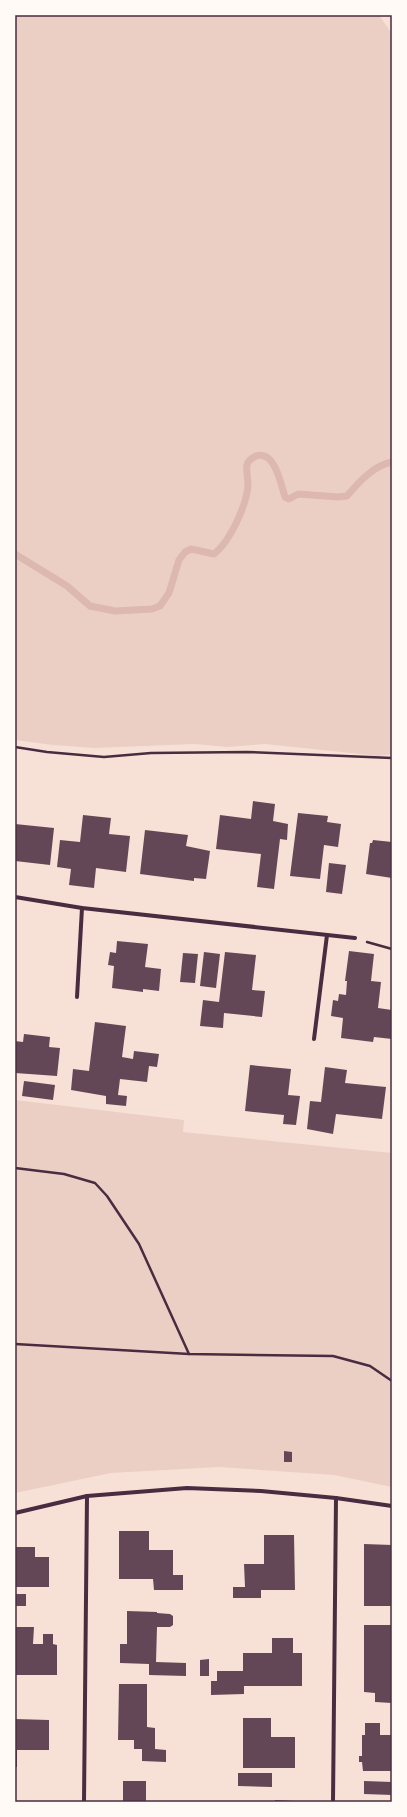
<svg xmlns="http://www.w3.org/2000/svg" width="407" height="1817" font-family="Roboto,sans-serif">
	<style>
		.green { fill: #ebcfc5 }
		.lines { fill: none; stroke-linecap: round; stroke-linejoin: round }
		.stream { stroke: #dcb8b0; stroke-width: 7 }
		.building { fill: #644757 }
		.path { stroke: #4a2c40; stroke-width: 2.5 }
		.minor { stroke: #4a2c40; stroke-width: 4 }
		.neatline { fill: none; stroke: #4a2c40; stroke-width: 1.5 }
	</style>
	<rect width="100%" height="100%" fill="#f7e1d7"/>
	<!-- green -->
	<g class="green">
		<polygon points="15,15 379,15 392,34 392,754 379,756 265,744 227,747 195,744 94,748 53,745 15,740"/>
		<polygon points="15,1100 184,1120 183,1132 392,1153 392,1487 334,1475 219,1467 111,1473 15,1493"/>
	</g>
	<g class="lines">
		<!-- stream -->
		<path class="stream" d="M 15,554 L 67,586 L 90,606 L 115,611 L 152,609 L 160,606 L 169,593 L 179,560 L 185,552 L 191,549 L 214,554 C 230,542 246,506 248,486 C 248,479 246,471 247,465 C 248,461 252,458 256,456 C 275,450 281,485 285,497 L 289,499 L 298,494 L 338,497 L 347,496 C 359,482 374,465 392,462"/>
	</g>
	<!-- building -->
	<g class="building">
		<polygon points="253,801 275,804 273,821 288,824 287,840 280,839 274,889 257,887 261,854 216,849 220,815 251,819"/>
		<polygon points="298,813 328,816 327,822 341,824 338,847 324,845 320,879 290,876"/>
		<polygon points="83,815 111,818 109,834 130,836 126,872 96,868 94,888 69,885 71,869 57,867 60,840 80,842"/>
		<polygon points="15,824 54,828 50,865 15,861"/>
		<polygon points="145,830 188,835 186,846 210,851 206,879 194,878 194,881 140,874"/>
		<polygon points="373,840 392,842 392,878 366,874 370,843 372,843"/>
		<polygon points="329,863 346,865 342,894 326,892"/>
		<polygon points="117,941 148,944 145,967 161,969 159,991 143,989 143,992 112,988 114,966 108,965 110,952 116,953"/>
		<polygon points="349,951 374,954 371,981 381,982 378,1008 392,1010 392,1039 374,1037 373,1042 341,1038 343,1018 331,1016 333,1000 338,1001 339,994 346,995 347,981 345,981"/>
		<polygon points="204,952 220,954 216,988 200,986"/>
		<polygon points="225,952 256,955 252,990 265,991 262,1017 224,1013 223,1028 200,1026 203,1000 219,1002"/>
		<polygon points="183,953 198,954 195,983 180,982"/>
		<polygon points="95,1022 126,1026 122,1057 133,1059 134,1051 159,1054 157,1067 149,1066 147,1082 120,1079 118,1095 127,1096 126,1106 106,1104 106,1096 71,1090 73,1069 89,1071"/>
		<polygon points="24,1034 50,1037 49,1047 60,1048 57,1076 15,1073 15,1041 23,1042"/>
		<polygon points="250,1065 291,1069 288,1095 300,1096 296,1125 283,1124 284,1115 245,1111"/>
		<polygon points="325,1067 347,1070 345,1083 386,1087 382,1119 336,1114 333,1134 307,1129 310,1101 321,1102"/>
		<polygon points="24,1081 55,1085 53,1100 22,1096"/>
		<polygon points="284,1451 292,1452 292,1462 284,1462"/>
		<polygon points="119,1531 149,1531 149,1550 173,1550 173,1575 183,1575 183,1590 154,1590 153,1579 119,1579"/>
		<polygon points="264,1535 294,1535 295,1590 261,1590 261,1598 233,1598 233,1587 245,1587 244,1564 264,1564"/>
		<polygon points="364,1544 392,1545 392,1606 364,1606"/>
		<polygon points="15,1547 35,1547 35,1557 49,1557 49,1587 15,1587"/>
		<rect x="15" y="1594" width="11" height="12"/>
		<polygon points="127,1611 157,1612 157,1613 170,1614 173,1616 173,1625 170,1627 157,1627 156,1662 186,1663 186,1676 149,1675 149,1664 120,1663 120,1644 127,1644"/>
		<polygon points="364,1625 392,1625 392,1703 375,1702 375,1693 364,1692"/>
		<polygon points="15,1627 34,1627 33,1644 43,1644 43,1634 53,1634 53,1644 57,1645 57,1675 15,1675"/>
		<polygon points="272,1638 293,1638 293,1653 302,1653 302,1686 244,1686 244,1694 211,1695 211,1681 217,1681 217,1671 243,1671 243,1653 272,1653"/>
		<polygon points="209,1659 209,1676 200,1676 200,1660"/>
		<polygon points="119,1684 147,1684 147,1727 155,1728 155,1749 166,1750 166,1762 142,1761 142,1749 134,1749 134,1740 118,1740"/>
		<polygon points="243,1718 271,1718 271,1737 295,1737 295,1768 243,1768"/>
		<polygon points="15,1719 49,1720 49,1750 17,1750 17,1767 15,1767"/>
		<polygon points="365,1723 380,1723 380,1735 392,1735 392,1771 363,1771 362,1762 359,1762 359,1756 362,1756 362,1735 365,1735"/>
		<polygon points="238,1773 272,1773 272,1787 238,1786"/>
		<rect x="123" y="1781" width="23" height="21"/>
		<polygon points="364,1781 392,1782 392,1795 364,1794"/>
		<polygon points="275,1800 294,1801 294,1802 275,1802"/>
	</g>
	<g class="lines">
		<!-- path -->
		<g class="path">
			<polyline points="15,747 47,752 104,757 151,753 247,752 392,758"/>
			<polyline points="367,942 392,949"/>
			<polyline points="15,1168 64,1174 95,1183 107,1196 139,1244 189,1354"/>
			<polyline points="15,1344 189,1354 333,1356 370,1366 392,1381"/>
		</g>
		<!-- minor -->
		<g class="minor">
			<polyline points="15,897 82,908 355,938"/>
			<polyline points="77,997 82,908"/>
			<polyline points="314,1039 327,935"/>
			<polyline points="15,1513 87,1496 187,1488 261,1491 336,1498 392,1506"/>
			<polyline points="84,1802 87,1496"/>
			<polyline points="333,1802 336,1498"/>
		</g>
	</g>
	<!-- border -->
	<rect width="407" height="1817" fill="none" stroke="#fffaf5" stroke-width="32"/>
	<rect x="16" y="16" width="375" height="1785" class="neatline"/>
</svg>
